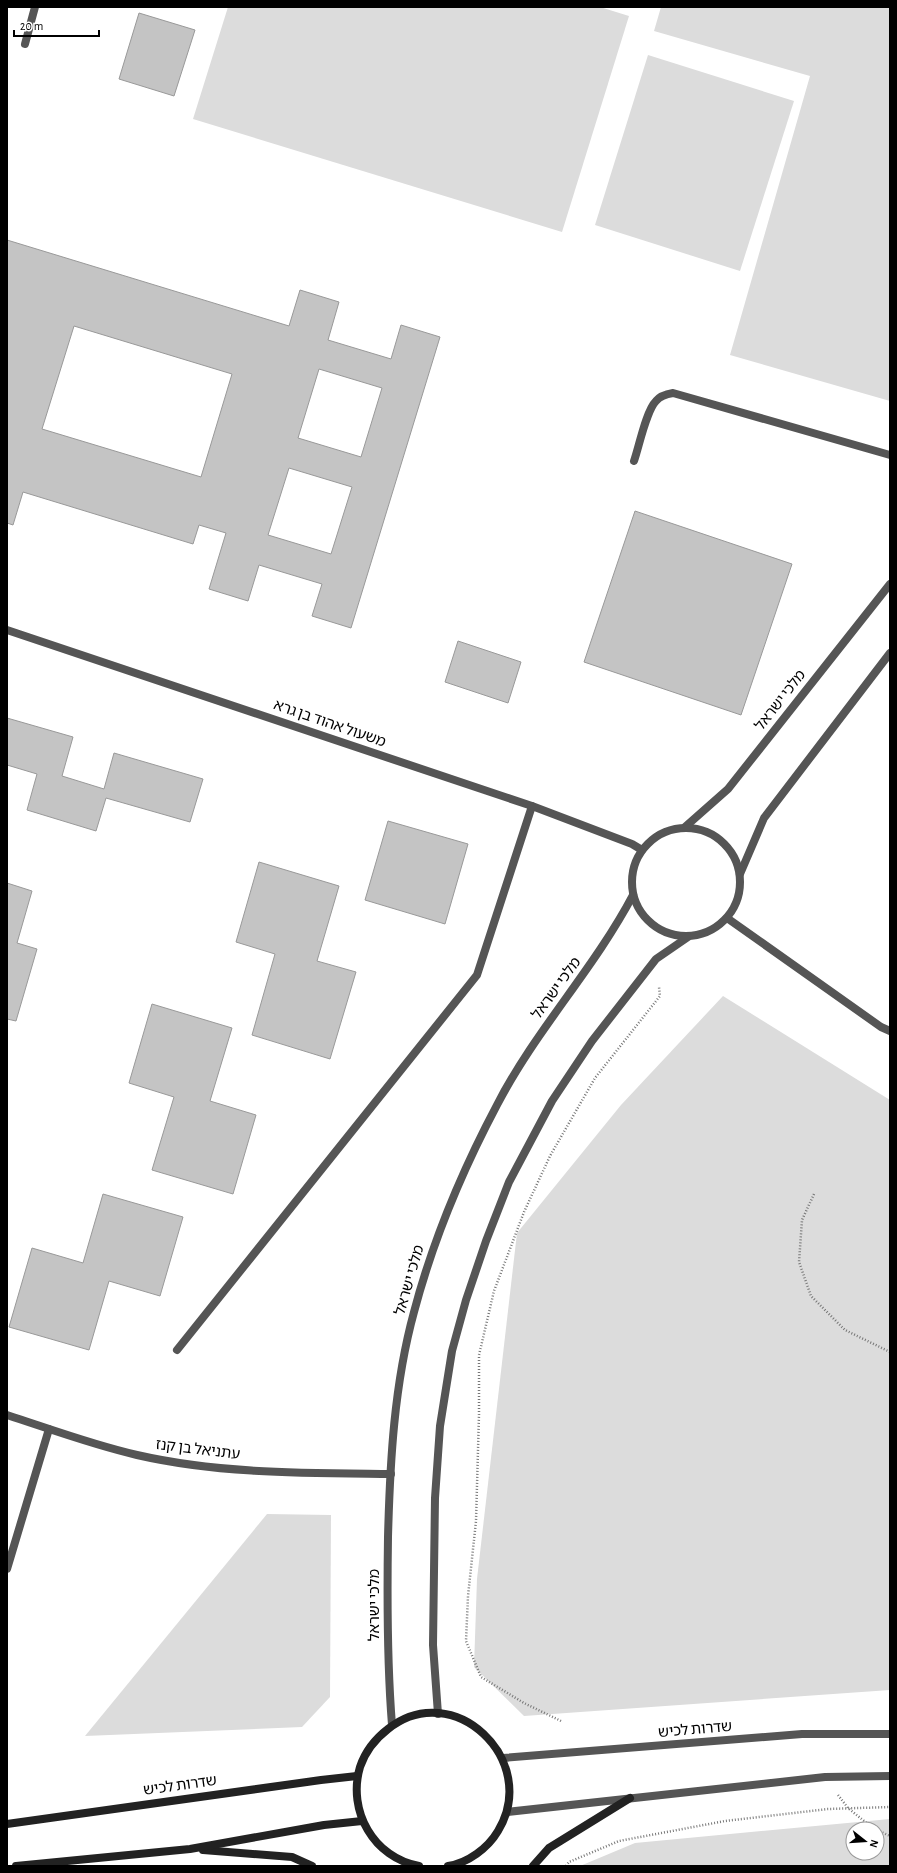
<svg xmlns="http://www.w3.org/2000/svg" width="897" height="1873" font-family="'Alegreya Sans','Noto Sans Hebrew',sans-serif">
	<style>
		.green { fill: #dcdcdc; fill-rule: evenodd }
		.building { fill: #c4c4c4; stroke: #999; fill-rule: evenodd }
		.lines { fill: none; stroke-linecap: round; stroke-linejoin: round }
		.path { stroke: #777; stroke-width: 2.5; stroke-dasharray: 1 2; stroke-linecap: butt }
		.service { stroke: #555; stroke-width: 8 }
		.minor { stroke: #555; stroke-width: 8 }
		.tertiary { stroke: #555; stroke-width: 8 }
		.secondary { stroke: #222; stroke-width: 8 }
		.labels { text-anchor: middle; stroke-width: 4; stroke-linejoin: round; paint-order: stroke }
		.street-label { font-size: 15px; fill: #000; stroke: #fff }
	</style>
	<rect width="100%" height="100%" fill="#fff"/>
	<!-- green -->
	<g class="green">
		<polygon points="228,7 600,7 629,16 562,232 193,119"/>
		<polygon points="661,7 890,7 890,401 730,355 810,76 654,31"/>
		<polygon points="648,55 794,101 740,271 595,225"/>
		<polygon points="723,996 890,1100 890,1690 524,1716 474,1667 477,1579 517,1233 621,1105"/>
		<polygon points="267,1514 331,1515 330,1697 302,1727 85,1736"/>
		<path d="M 890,1819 L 890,1866 L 580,1866 L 635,1843 ZM 853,1829 L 877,1829 L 877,1853 L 853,1853 Z"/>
	</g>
	<!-- building -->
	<g class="building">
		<polygon points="139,13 195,30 174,96 119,79"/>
		<path d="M 7,240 L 289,326 L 300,290 L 339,302 L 328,340 L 391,359 L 401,325 L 440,337 L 351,628 L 312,616 L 322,584 L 259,565 L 248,601 L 209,589 L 226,533 L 199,525 L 193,544 L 23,492 L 13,525 L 7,523 ZM 74,326 L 232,374 L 201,477 L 42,429 ZM 319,369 L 382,388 L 361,457 L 298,438 ZM 289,468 L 352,487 L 331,554 L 268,535 Z"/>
		<polygon points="635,511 792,564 741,715 584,662"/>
		<polygon points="458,641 521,662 508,703 445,682"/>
		<polygon points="7,718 73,737 62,776 104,789 114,753 203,779 190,822 106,798 96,831 27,810 37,774 7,765"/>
		<polygon points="388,821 468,844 445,924 365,900"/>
		<polygon points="259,862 339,886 317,961 356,972 330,1059 252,1035 275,954 236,942"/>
		<polygon points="7,883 32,891 17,943 37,949 16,1021 7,1019"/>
		<polygon points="152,1004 232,1028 210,1101 256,1115 233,1194 152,1170 174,1097 129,1083"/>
		<polygon points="103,1194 183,1217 160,1296 109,1281 89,1350 9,1327 32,1248 83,1263"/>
	</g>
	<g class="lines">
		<!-- path -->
		<g class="path">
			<polyline points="814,1194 802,1220 799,1262 811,1296 845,1330 890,1352"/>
			<polyline points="561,1721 524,1703 481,1677 466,1641 468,1596 476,1521 479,1414 479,1355 494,1291 524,1212 550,1156 595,1078 660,996 659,987"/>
			<polyline points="838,1795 848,1808 874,1829"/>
			<polyline points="877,1830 890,1836"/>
			<polyline points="566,1866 569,1862 619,1841 725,1821 828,1809 890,1807"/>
		</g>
		<!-- service -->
		<g class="service">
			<path d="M 634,461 C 639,447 646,411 656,401 C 660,396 667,394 673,393 L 890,455"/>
			<polyline points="727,918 881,1027 890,1031"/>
			<polyline points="177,1350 477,975 532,806"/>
			<polyline points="7,1569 49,1429"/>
		</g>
		<!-- minor -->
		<g class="minor">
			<polyline points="25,44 35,7"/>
			<polyline points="7,630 532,806 632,844 642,850"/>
			<path d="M 7,1415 C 50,1429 93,1445 137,1455 C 220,1474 306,1473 391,1474"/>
		</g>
		<!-- tertiary -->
		<g class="tertiary">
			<polyline points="685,827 728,789 890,584"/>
			<circle cx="686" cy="882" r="54"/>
			<polyline points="740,874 764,818 890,653"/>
			<polyline points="438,1714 433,1645 435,1498 440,1426 452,1351 466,1300 486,1241 509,1182 552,1101 592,1041 656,959 688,937"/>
			<path d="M 392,1725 C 387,1662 387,1600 388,1537 C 390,1462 394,1385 414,1312 C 433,1240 462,1171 497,1105 C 535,1031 594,969 633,895"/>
			<polyline points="503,1758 802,1734 890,1734"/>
			<polyline points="507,1812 825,1777 890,1776"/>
		</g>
		<!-- secondary -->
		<g class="secondary">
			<polyline points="7,1824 321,1780 357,1776"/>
			<polyline points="203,1850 292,1857 312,1866"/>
			<polyline points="16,1866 190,1849 324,1825 362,1821"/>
			<path d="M 419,1866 C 374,1858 347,1811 360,1767 C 365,1752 375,1739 388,1729 C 453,1677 541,1760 498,1831 C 488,1848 468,1863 448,1866"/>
			<polyline points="533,1866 549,1848 630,1798"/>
		</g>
	</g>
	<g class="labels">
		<!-- street labels -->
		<g class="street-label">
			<text transform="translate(780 700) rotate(-52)" y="5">מלכי ישראל</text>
			<text transform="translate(330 723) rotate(19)" y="5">משעול אהוד בן גרא</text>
			<text transform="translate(556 988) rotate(-54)" y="5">מלכי ישראל</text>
			<text transform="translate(409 1280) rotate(-74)" y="5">מלכי ישראל</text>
			<text transform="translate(198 1449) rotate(7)" y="5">עתניאל בן קנז</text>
			<text transform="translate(374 1605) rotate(-90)" y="5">מלכי ישראל</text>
			<text transform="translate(695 1729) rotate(-5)" y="5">שדרות לכיש</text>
			<text transform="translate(180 1785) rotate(-8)" y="5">שדרות לכיש</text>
		</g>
	</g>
	<!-- border -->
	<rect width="897" height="1873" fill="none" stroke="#000000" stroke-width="16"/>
	<!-- north arrow -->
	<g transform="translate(865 1841) rotate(107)"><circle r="19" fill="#ffffff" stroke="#999999"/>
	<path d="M0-3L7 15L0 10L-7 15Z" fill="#000000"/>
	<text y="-6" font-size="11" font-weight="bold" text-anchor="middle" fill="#000000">N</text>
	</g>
	<!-- scale -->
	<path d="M14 30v6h85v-6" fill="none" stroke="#000000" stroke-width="2"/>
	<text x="20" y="30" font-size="12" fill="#000000" stroke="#ffffff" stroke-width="3" paint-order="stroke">20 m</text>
</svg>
